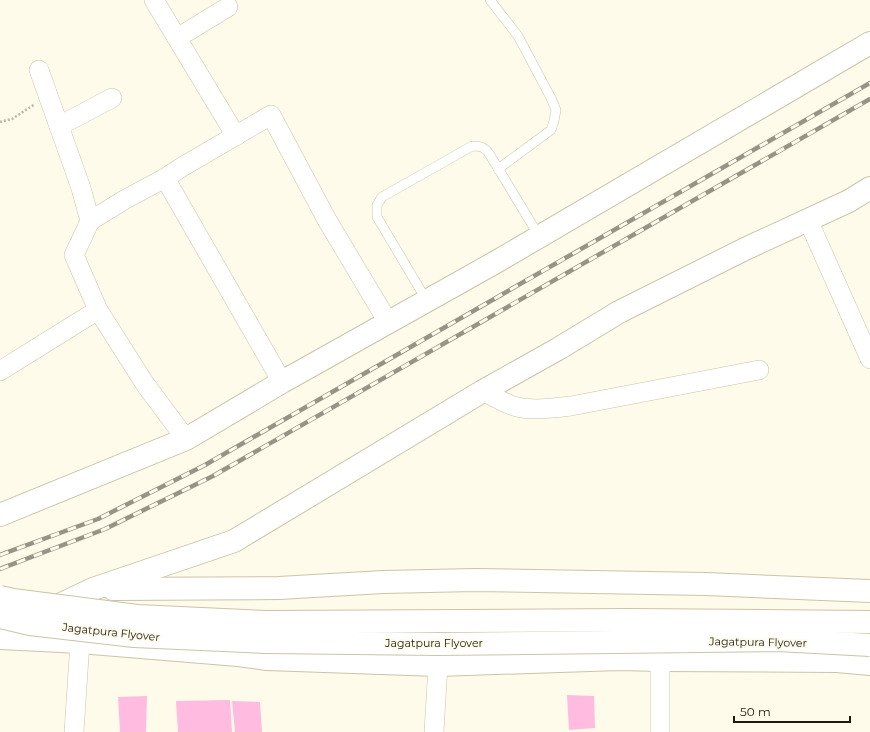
<svg xmlns="http://www.w3.org/2000/svg" width="870" height="732" font-family="Montserrat,sans-serif">
	<style>
		.building { fill: #ffbbe0 }
		.lines { fill: none; stroke-linecap: round; stroke-linejoin: round }
		.lane-casing { stroke: #cac4a9; stroke-width: 10 }
		.street-casing { stroke: #cac4a9; stroke-width: 20 }
		.secondary-casing { stroke: #cac4a9; stroke-width: 24 }
		.path { stroke: #b9b6a7; stroke-width: 2.5; stroke-dasharray: 2 2; stroke-linecap: butt }
		.lane { stroke: #fff; stroke-width: 9 }
		.street { stroke: #fff; stroke-width: 19 }
		.secondary { stroke: #fff; stroke-width: 22 }
		.rail-casing { stroke: #979487; stroke-width: 4.5 }
		.rail { stroke: #fefbea; stroke-width: 3; stroke-dasharray: 9; stroke-linecap: butt }
		.secondary-bridge-casing { stroke: #cac4a9; stroke-width: 24; stroke-linecap: butt }
		.secondary-bridge { stroke: #fff; stroke-width: 22 }
		.labels { text-anchor: middle; stroke-width: 3.5; stroke-linejoin: round; paint-order: stroke }
		.street-label { font-size: 11px; fill: #1c1a10; stroke: #fefbea }
	</style>
	<rect width="100%" height="100%" fill="#fefbea"/>
	<!-- building -->
	<g class="building">
		<polygon points="567,695 594,696 595,728 569,730"/>
		<polygon points="147,696 146,732 120,732 118,697"/>
		<polygon points="230,700 232,732 178,732 176,701"/>
		<polygon points="232,701 260,702 262,732 235,732"/>
	</g>
	<g class="lines">
		<!-- lane casing -->
		<g class="lane-casing">
			<g id="lane">
				<polyline points="490,0 518,36 551,98 556,110 554,121 551,130 498,169"/>
				<path d="M 427,301 L 377,217 L 377,205 L 382,197 L 472,146 C 481,146 485,147 490,155 L 539,236"/>
			</g>
		</g>
		<!-- street casing -->
		<g class="street-casing">
			<g id="street">
				<polyline points="154,0 236,136"/>
				<polyline points="177,38 228,7"/>
				<polyline points="39,70 81,188 90,221 124,200 165,178 182,167 271,115 327,220 388,322"/>
				<polyline points="59,126 112,98"/>
				<polyline points="165,178 282,382"/>
				<polyline points="808,220 870,359"/>
				<polyline points="90,221 74,255 98,310 145,384 186,439"/>
				<polyline points="0,371 98,310"/>
				<path d="M 483,391 C 494,397 505,404 517,407 C 534,411 554,408 571,406 L 759,370"/>
				<polyline points="74,732 80,642 83,628"/>
				<polyline points="434,732 438,665"/>
				<polyline points="660,732 660,660"/>
			</g>
		</g>
		<!-- secondary casing -->
		<g class="secondary-casing">
			<g id="secondary">
				<polyline points="0,515 186,439 282,382 496,262 870,43"/>
				<polyline points="113,589 279,588 383,582 474,580 706,584 870,591"/>
				<polyline points="0,633 93,589 234,541 483,391 558,349 619,312 745,249 849,201 870,188"/>
				<polyline points="0,638 80,642 238,655 267,659 438,665 619,659 660,660 837,661 870,664"/>
			</g>
		</g>
		<!-- path -->
		<polyline class="path" points="0,122 12,119 35,104"/>
		<!-- lane -->
		<use href="#lane" class="lane"/>
		<!-- street -->
		<use href="#street" class="street"/>
		<!-- secondary -->
		<use href="#secondary" class="secondary"/>
		<!-- rail casing -->
		<g class="rail-casing">
			<g id="rail">
				<polyline points="0,555 98,519 205,465 870,83"/>
				<polyline points="0,569 105,529 213,476 870,99"/>
			</g>
		</g>
		<!-- rail -->
		<use href="#rail" class="rail"/>
		<!-- secondary-bridge casing -->
		<g class="secondary-bridge-casing">
			<g id="secondary-bridge">
				<polyline points="0,597 13,600 137,616 267,622 628,620 870,622"/>
				<polyline points="0,617 30,624 134,636 266,642 438,644 778,640 870,645"/>
			</g>
		</g>
		<!-- secondary-bridge -->
		<use href="#secondary-bridge" class="secondary-bridge"/>
	</g>
	<g class="labels">
		<!-- street labels -->
		<g class="street-label">
			<text transform="translate(111 632) rotate(6)" y="4">Jagatpura Flyover</text>
			<text transform="translate(758 642) rotate(1)" y="4">Jagatpura Flyover</text>
			<text x="434" y="647">Jagatpura Flyover</text>
		</g>
	</g>
	<!-- scale -->
	<path d="M734 716v6h116v-6" fill="none" stroke="#1c1a10" stroke-width="2"/>
	<text x="740" y="716" font-size="12" fill="#1c1a10" stroke="#fefbea" stroke-width="3" paint-order="stroke">50 m</text>
</svg>
